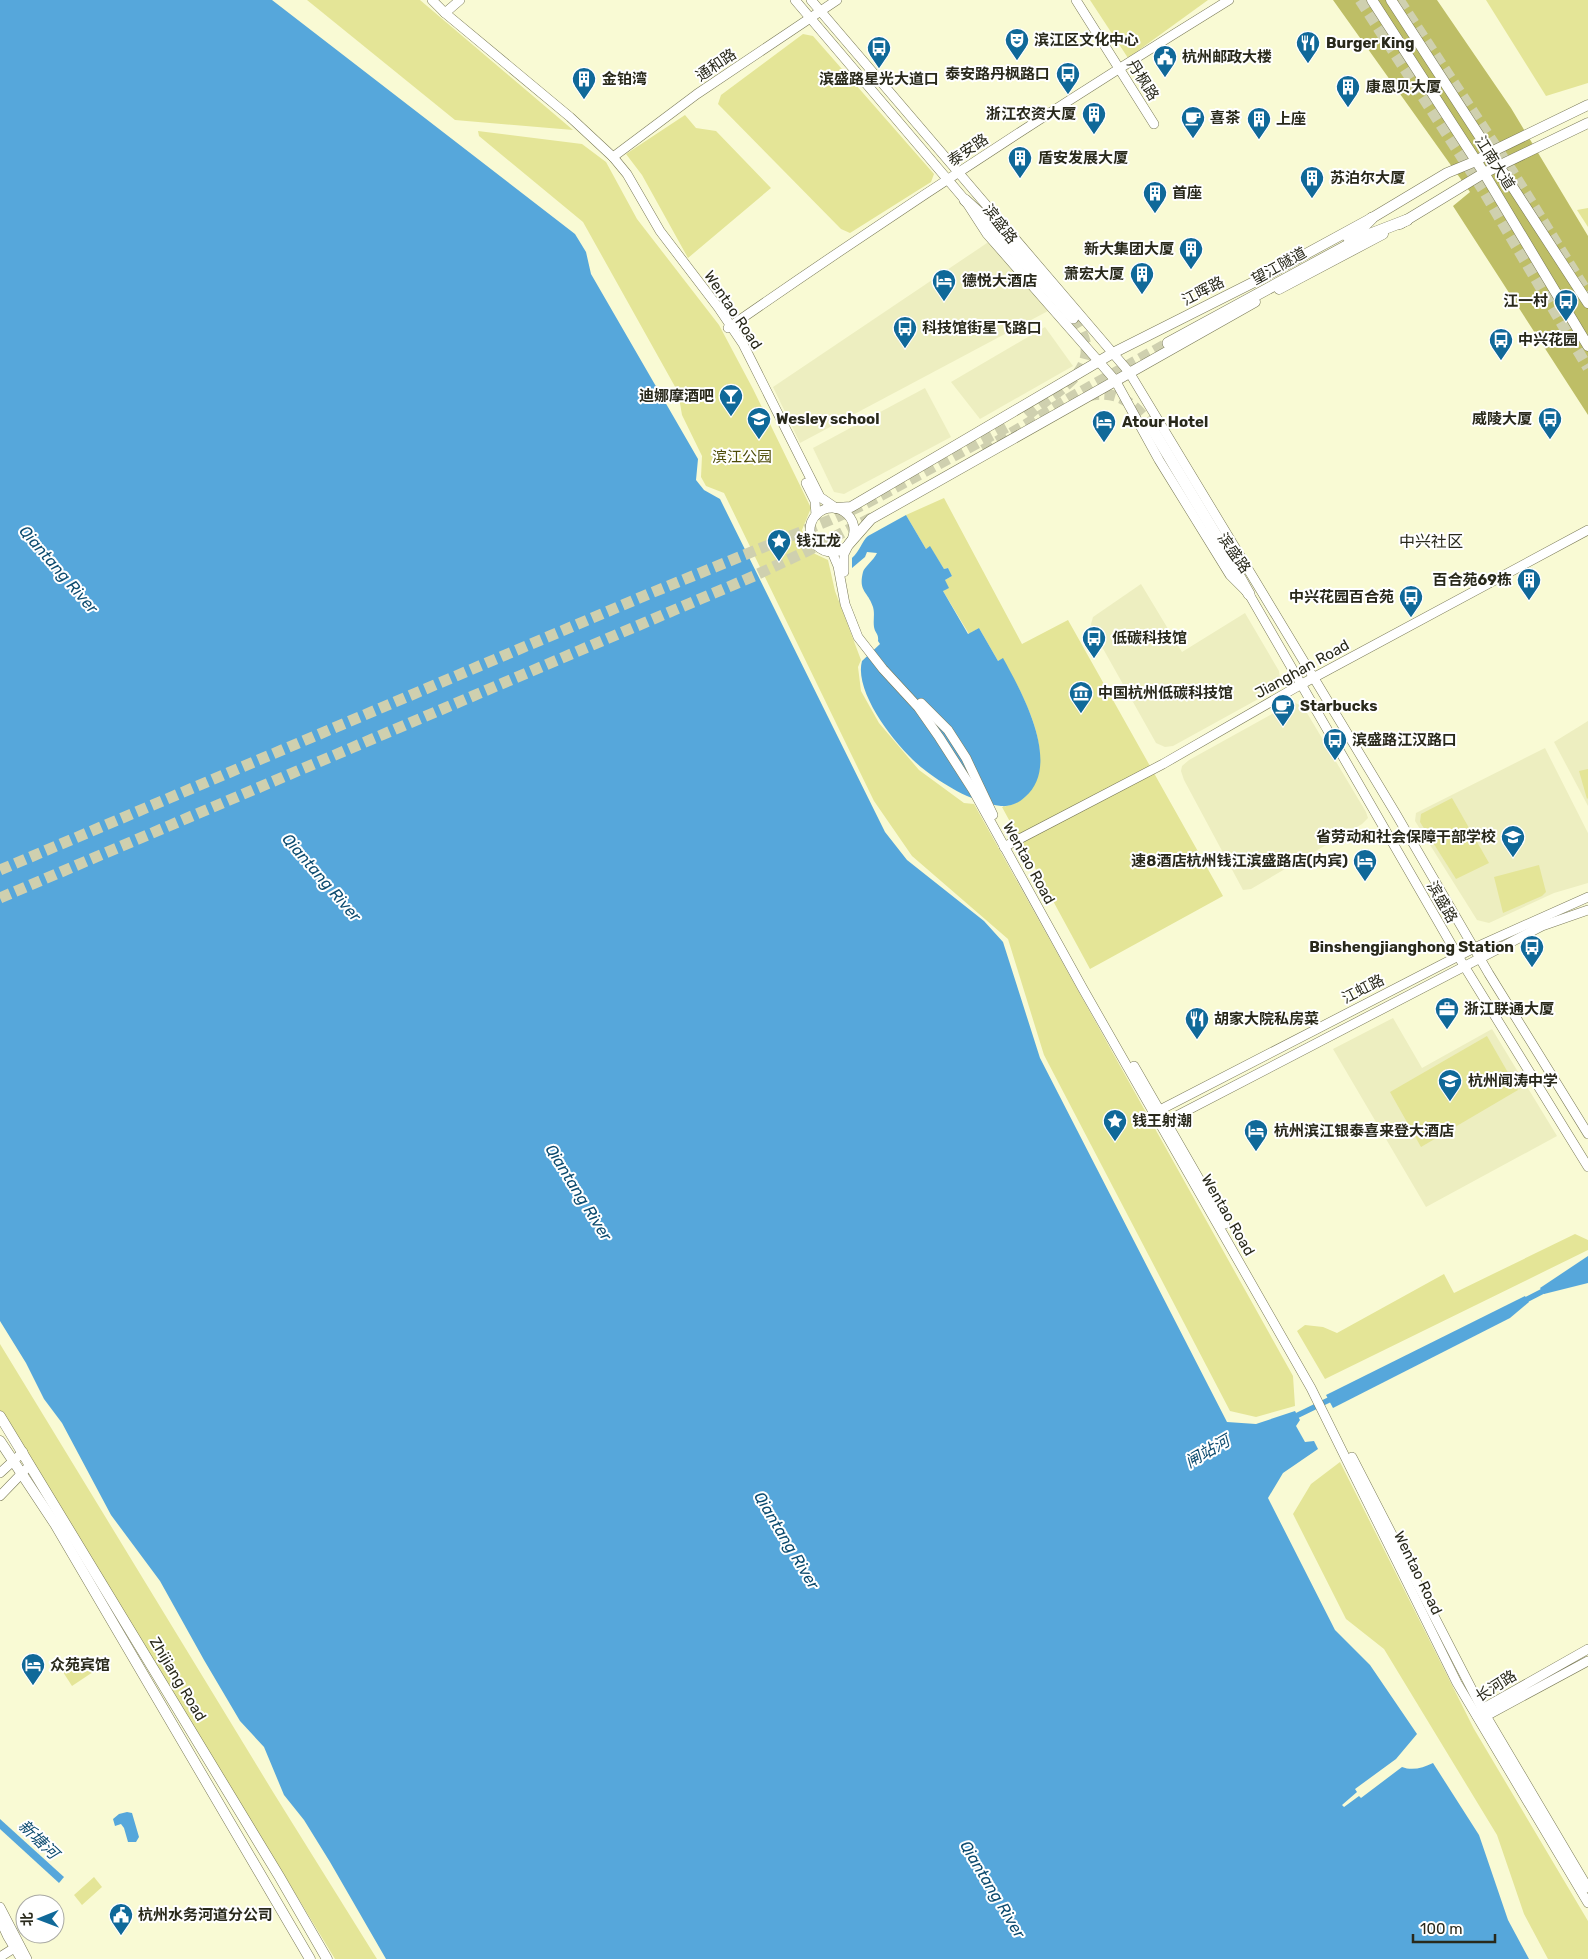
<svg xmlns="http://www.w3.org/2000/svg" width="1588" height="1959" font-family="Rubik,'Noto Sans SC',sans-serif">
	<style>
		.built { fill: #edeec0 }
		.green { fill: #e4e597 }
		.forest { fill: #bebe66 }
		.water { fill: #56a7db }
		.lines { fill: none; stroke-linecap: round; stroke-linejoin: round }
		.canal { stroke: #56a7db; stroke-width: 5.5 }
		.highway-tunnel { stroke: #cfd0af; stroke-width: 11; stroke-dasharray: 11 5.5; stroke-linecap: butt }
		.secondary-casing { stroke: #7a7a58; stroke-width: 10 }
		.primary-casing { stroke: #7a7a58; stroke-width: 11 }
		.highway-casing { stroke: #7a7a58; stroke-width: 12 }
		.secondary { stroke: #fff; stroke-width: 9 }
		.primary { stroke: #fff; stroke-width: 10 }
		.highway { stroke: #fff; stroke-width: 11 }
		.labels { text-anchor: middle; stroke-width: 4; stroke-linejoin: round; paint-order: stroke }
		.poi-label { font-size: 15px; font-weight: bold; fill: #29291b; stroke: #fff; text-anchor: start }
		.street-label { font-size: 15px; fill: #29291b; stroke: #fff }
		.park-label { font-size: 15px; fill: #4d4c07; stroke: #fff }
		.neighbourhood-label { font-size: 16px; fill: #29291b; stroke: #fff }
		.water-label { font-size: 16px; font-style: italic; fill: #0c4b6f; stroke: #fff }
	</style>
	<rect width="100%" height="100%" fill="#f9fad4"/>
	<!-- built -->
	<g class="built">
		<polygon points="990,241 1048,311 800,443 773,387"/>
		<polygon points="1045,327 1073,366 980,419 951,382"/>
		<polygon points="925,388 951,437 844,494 834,492 813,448"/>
		<polygon points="1141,584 1182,652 1245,613 1279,671 1280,679 1277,685 1271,692 1173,746 1165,747 1156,743 1092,629 1091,624 1093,617"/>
		<polygon points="1295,703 1303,706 1307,713 1366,812 1368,818 1362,824 1251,889 1243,890 1184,780 1181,771 1182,766 1189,760 1290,704"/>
		<polygon points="1588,721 1588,806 1554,742"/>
		<polygon points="1545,748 1588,833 1588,883 1554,893 1489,923 1477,920 1415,821 1416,813"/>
		<polygon points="1393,1018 1422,1068 1492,1029 1557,1136 1426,1207 1333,1049"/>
	</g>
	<!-- green -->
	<g class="green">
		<polygon points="307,0 420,0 573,130 455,120"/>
		<polygon points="1090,0 1208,0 1128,58"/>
		<polygon points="1486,0 1588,0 1588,83 1546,96"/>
		<polygon points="803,34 813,36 934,174 931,182 850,233 841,229 718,104 721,95"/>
		<polygon points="685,115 696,128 716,131 771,188 688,258 642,175 626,154"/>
		<polygon points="478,131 582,144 606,162 637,219 719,325 753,389 811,508 802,530 811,552 828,560 835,591 861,660 858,667 861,691 879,723 919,770 964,803 974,804 1293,1376 1295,1406 1256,1417 1230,1411 1044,1055 1008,939 912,856 874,801 724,493 706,486 701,477 702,456 682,415 678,392 583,222 479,136"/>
		<polygon points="1588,208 1588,227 1577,210"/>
		<path d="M 944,498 L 1022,644 L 1068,620 L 1223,896 L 1090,969 L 1002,807 C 1018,804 1027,798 1034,784 C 1053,746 1021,692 1003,659 L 998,661 L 979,628 L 969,634 L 943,591 L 945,580 L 952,576 L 948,568 L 944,569 L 930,547 L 926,549 L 906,515 Z"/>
		<polygon points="1588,769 1588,798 1587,799 1579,771"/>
		<polygon points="1452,798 1489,863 1456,879 1420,822 1421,814"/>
		<polygon points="1539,865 1546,892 1542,896 1503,913 1494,877"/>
		<polygon points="1487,1036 1518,1090 1421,1147 1390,1092"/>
		<polygon points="1575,1234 1588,1240 1588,1250 1325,1379 1297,1331 1305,1325 1323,1327 1337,1333 1444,1274 1454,1293"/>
		<polygon points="0,1344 273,1792 377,1959 335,1959 165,1679 0,1412"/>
		<polygon points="1340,1462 1474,1729 1588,1921 1588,1959 1548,1959 1524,1914 1497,1835 1384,1649 1346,1619 1293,1514 1311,1484"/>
		<polygon points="84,1659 93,1672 72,1686 63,1672"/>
		<polygon points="94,1877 102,1887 82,1905 74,1895"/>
	</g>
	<!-- forest -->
	<polygon class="forest" points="1333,0 1437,0 1511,108 1588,236 1588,415 1453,206 1470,192"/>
	<!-- water -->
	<g class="water">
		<path d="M 0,0 L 272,0 L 575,234 L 586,252 L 591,274 L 698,459 L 696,480 L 704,490 L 720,499 L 885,832 L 907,860 L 984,921 L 1003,942 L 1040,1058 L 1227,1422 L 1256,1424 L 1295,1411 L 1300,1420 L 1296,1426 L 1305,1442 L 1314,1441 L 1318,1449 L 1283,1473 L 1268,1498 L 1335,1630 L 1370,1665 L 1417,1734 L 1396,1759 L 1355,1789 L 1357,1792 L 1342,1805 L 1344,1807 L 1359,1796 L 1361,1798 L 1402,1767 C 1412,1771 1423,1768 1433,1763 L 1479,1835 L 1508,1920 L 1529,1959 L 386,1959 L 330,1862 L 304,1820 L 284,1795 L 264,1747 L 240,1721 L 204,1660 L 160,1581 L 111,1515 L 62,1423 L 44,1399 L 26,1363 L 0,1321 Z"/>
		<path d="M 906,515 L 926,549 L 930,546 L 944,569 L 948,568 L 952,576 L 945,580 L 949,588 L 943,591 L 968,634 L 979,628 L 998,661 L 1003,658 C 1021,691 1063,765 1025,797 C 1019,803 1010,807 1001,806 C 975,803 947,787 926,771 C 901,753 853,694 862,661 L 880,644 L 878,641 C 879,634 875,633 874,627 C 873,620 875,614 873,607 C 868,591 858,592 863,572 C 864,567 874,560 877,553 L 867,552 L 865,557 L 852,568 L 852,558 C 860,551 862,541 868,536 Z"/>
		<polygon points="1588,1256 1588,1283 1544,1294 1540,1288"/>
		<polygon points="1525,1296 1529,1302 1510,1318 1333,1408 1326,1395"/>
		<polygon points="127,1812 132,1813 139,1837 136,1842 128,1842 124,1828 121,1824 115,1826 113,1819 119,1814"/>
		<polygon points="0,1819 64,1877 59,1883 0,1829"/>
	</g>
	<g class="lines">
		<!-- canal -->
		<g class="canal">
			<polyline points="1522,1302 1549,1288"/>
			<polyline points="1292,1418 1335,1397"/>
		</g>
		<!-- highway-tunnel -->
		<g class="highway-tunnel">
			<polyline points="1360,0 1483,190 1588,368"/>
			<polyline points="1399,0 1512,171 1588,294"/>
			<path d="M 1088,396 C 1116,389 1135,403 1150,425"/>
			<path d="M 1027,416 C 1058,388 1111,369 1073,318"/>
			<polyline points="983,450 1075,395 1168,343"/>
			<polyline points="0,870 651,593 830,520 865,504 1011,425"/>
			<polyline points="0,898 754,576 805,552 873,517"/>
		</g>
		<!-- secondary casing -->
		<g class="secondary-casing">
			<g id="secondary">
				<polyline points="432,0 445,13 570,117 613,157 627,174 660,231 718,307 743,344 820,497 836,508"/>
				<polyline points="795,0 965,200 987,234 1115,380 1159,460 1230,575 1249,594 1458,956 1588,1167"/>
				<polyline points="811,0 1129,372 1396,814 1489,974 1588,1134"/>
				<polyline points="1076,0 1154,124"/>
				<polyline points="445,13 460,0"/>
				<polyline points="613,157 697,94 837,0"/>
				<path d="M 728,328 C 892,214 1059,105 1229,0"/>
				<polyline points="806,483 815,501 816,515"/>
				<circle cx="832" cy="530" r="22"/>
				<polyline points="832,552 838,566 845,604 858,637 883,669 918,707 939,737 973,790 1083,989 1311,1388 1457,1683 1588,1903"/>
				<polyline points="844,572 844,554 849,544"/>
				<polyline points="921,703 948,730 966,758 993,815"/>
				<polyline points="1004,847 1163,764 1300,685 1588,530"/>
				<polyline points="1134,1066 1225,1224"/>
				<polyline points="1156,1112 1474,948 1588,897"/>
				<polyline points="1161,1124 1542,926 1588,910"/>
				<polyline points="1352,1457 1482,1709 1588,1888"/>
				<polyline points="0,1473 23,1452"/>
				<polyline points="0,1496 26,1469"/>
				<polyline points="1588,1649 1482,1709 1477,1716 1486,1716 1588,1661"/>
				<polyline points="0,1907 27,1959"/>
				<polyline points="0,1920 8,1937 20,1957"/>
				<polyline points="0,1957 19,1945"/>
			</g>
		</g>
		<!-- primary casing -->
		<g class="primary-casing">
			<g id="primary">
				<polyline points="1372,0 1484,173 1588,346"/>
				<polyline points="1391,0 1588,303"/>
				<polyline points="1400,224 1484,173 1588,123"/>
				<polyline points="1279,289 1383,234"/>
				<polyline points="836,508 851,507 1113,353 1260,279 1372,218 1447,173 1476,161 1491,152 1588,105"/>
				<polyline points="849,544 871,519 1255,302"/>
				<polyline points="0,1416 279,1876 327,1959"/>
				<polyline points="0,1441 55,1524 310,1959"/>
			</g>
		</g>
		<!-- highway casing -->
		<g class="highway-casing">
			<g id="highway">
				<polyline points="965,200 988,221 1073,318"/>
				<polyline points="1348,237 1360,230 1372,218"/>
				<polyline points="1168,343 1363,237 1407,220"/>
				<polyline points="1150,425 1216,535 1249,594"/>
			</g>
		</g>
		<!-- secondary -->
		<use href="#secondary" class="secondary"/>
		<!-- primary -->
		<use href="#primary" class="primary"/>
		<!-- highway -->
		<use href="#highway" class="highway"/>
	</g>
	<!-- icons -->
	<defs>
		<g id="theatre-pin" transform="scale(1.25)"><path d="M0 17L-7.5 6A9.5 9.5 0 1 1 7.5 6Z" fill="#106999" stroke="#fff"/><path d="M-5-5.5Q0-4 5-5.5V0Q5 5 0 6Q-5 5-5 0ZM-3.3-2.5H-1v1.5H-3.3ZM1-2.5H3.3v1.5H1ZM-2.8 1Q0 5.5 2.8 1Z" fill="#fff"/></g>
		<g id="restaurant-pin" transform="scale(1.25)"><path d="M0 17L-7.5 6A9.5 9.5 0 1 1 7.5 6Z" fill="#106999" stroke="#fff"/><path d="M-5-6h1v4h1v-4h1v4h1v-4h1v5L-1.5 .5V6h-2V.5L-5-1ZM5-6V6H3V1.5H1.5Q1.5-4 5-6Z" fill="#fff"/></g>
		<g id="bus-pin" transform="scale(1.25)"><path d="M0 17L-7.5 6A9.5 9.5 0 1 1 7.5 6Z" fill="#106999" stroke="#fff"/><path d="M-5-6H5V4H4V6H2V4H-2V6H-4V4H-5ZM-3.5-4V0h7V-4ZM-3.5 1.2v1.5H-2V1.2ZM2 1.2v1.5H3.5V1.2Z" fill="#fff"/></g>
		<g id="civic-pin" transform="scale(1.25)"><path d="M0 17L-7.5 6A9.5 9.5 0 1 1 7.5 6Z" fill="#106999" stroke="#fff"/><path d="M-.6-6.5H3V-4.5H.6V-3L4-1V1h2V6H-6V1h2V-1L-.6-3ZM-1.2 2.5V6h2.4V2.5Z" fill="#fff"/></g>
		<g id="building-pin" transform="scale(1.25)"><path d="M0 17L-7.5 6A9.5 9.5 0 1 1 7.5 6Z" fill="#106999" stroke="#fff"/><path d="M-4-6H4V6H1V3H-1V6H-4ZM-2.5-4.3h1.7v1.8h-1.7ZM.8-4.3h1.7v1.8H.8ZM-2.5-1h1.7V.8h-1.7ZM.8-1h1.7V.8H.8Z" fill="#fff"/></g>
		<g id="cafe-pin" transform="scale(1.25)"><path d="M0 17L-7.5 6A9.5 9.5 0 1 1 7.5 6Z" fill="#106999" stroke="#fff"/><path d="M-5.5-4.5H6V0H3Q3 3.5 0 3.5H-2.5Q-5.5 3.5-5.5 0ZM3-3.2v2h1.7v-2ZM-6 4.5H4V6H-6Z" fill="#fff"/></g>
		<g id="hotel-pin" transform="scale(1.25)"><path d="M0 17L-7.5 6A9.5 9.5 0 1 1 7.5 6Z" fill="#106999" stroke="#fff"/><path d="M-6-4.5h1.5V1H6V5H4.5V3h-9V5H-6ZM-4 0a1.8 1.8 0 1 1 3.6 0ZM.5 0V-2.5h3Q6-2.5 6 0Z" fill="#fff"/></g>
		<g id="bar-pin" transform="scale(1.25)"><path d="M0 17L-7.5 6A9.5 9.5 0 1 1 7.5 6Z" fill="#106999" stroke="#fff"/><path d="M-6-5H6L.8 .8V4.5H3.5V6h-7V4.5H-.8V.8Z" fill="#fff"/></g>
		<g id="school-pin" transform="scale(1.25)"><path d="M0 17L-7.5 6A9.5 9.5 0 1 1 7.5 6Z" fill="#106999" stroke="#fff"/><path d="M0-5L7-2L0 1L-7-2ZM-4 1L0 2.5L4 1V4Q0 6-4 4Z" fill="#fff"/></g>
		<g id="sight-pin" transform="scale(1.25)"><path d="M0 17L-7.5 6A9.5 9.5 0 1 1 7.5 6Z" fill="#106999" stroke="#fff"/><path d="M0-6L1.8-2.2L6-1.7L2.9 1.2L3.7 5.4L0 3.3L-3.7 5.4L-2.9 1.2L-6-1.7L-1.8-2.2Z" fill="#fff"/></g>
		<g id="museum-pin" transform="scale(1.25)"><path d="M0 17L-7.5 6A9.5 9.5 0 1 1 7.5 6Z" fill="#106999" stroke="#fff"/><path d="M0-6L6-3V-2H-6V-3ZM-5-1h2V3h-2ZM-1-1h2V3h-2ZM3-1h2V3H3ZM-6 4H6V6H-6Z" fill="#fff"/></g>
		<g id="office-pin" transform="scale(1.25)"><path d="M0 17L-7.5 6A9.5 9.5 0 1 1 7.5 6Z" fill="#106999" stroke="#fff"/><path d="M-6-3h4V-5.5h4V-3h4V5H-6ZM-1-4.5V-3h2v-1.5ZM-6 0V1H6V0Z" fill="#fff"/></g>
	</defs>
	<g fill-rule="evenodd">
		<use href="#theatre-pin" x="1017" y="40"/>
		<use href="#restaurant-pin" x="1308" y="43"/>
		<use href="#bus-pin" x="879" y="48"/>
		<use href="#civic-pin" x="1165" y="57"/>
		<use href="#bus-pin" x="1068" y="74"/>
		<use href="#building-pin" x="584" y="79"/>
		<use href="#building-pin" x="1348" y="87"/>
		<use href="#building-pin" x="1094" y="114"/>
		<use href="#cafe-pin" x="1193" y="118"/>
		<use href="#building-pin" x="1259" y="119"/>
		<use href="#building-pin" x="1020" y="158"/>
		<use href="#building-pin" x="1312" y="178"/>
		<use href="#building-pin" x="1155" y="193"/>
		<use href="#building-pin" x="1191" y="249"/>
		<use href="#building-pin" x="1142" y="274"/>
		<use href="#hotel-pin" x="944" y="281"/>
		<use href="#bus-pin" x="1566" y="301"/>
		<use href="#bus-pin" x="905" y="328"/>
		<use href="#bus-pin" x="1501" y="340"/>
		<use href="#bar-pin" x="731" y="396"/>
		<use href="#school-pin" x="759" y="419"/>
		<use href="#bus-pin" x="1550" y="419"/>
		<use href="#hotel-pin" x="1104" y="422"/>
		<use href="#sight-pin" x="779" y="541"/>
		<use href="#building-pin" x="1529" y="580"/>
		<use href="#bus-pin" x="1411" y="597"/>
		<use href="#bus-pin" x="1094" y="638"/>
		<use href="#museum-pin" x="1081" y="693"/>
		<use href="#cafe-pin" x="1283" y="706"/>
		<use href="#bus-pin" x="1335" y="740"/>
		<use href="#school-pin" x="1513" y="837"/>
		<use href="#hotel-pin" x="1365" y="861"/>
		<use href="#bus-pin" x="1532" y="947"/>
		<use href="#office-pin" x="1447" y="1009"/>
		<use href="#restaurant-pin" x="1197" y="1019"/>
		<use href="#school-pin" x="1450" y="1081"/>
		<use href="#sight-pin" x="1115" y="1121"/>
		<use href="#hotel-pin" x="1256" y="1131"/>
		<use href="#hotel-pin" x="33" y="1665"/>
		<use href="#civic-pin" x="121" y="1915"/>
	</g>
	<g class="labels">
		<!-- poi labels -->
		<g class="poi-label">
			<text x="1034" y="45">滨江区文化中心</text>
			<text x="1326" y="48">Burger King</text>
			<text x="1182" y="62">杭州邮政大楼</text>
			<text x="1050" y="79" text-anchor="end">泰安路丹枫路口</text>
			<text x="602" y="84">金铂湾</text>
			<text x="879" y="84" text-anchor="middle">滨盛路星光大道口</text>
			<text x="1366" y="92">康恩贝大厦</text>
			<text x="1076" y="119" text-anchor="end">浙江农资大厦</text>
			<text x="1210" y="123">喜茶</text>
			<text x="1276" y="124">上座</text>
			<text x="1038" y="163">盾安发展大厦</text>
			<text x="1330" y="183">苏泊尔大厦</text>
			<text x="1172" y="198">首座</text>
			<text x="1174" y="254" text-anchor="end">新大集团大厦</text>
			<text x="1124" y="279" text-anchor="end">萧宏大厦</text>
			<text x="962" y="286">德悦大酒店</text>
			<text x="1548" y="306" text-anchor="end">江一村</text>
			<text x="922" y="333">科技馆街星飞路口</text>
			<text x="1518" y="345">中兴花园</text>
			<text x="714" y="401" text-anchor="end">迪娜摩酒吧</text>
			<text x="776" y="424">Wesley school</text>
			<text x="1532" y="424" text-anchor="end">威陵大厦</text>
			<text x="1122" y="427">Atour Hotel</text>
			<text x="796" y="546">钱江龙</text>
			<text x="1512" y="585" text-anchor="end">百合苑69栋</text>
			<text x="1394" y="602" text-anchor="end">中兴花园百合苑</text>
			<text x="1112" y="643">低碳科技馆</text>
			<text x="1098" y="698">中国杭州低碳科技馆</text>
			<text x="1300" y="711">Starbucks</text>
			<text x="1352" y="745">滨盛路江汉路口</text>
			<text x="1496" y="842" text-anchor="end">省劳动和社会保障干部学校</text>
			<text x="1348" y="866" text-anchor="end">速8酒店杭州钱江滨盛路店(内宾)</text>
			<text x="1514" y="952" text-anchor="end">Binshengjianghong Station</text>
			<text x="1464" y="1014">浙江联通大厦</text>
			<text x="1214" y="1024">胡家大院私房菜</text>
			<text x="1468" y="1086">杭州闻涛中学</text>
			<text x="1132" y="1126">钱王射潮</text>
			<text x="1274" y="1136">杭州滨江银泰喜来登大酒店</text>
			<text x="50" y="1670">众苑宾馆</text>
			<text x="138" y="1920">杭州水务河道分公司</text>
		</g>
		<!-- street labels -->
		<g class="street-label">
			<text transform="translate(716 65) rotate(-34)" y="5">通和路</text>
			<text transform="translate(1143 80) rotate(58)" y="5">丹枫路</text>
			<text transform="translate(968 150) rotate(-34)" y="5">泰安路</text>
			<text transform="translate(1495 163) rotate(58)" y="5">江南大道</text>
			<text transform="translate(1000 224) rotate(52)" y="5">滨盛路</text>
			<text transform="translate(1279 266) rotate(-29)" y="5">望江隧道</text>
			<text transform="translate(1203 291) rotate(-27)" y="5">江晖路</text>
			<text transform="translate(733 310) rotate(56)" y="5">Wentao Road</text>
			<text transform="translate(1234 553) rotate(55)" y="5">滨盛路</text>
			<text transform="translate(1302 669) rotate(-29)" y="5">Jianghan Road</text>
			<text transform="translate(1029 863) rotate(61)" y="5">Wentao Road</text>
			<text transform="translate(1442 902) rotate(60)" y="5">滨盛路</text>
			<text transform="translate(1363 989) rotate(-27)" y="5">江虹路</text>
			<text transform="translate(1228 1215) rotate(60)" y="5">Wentao Road</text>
			<text transform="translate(1418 1573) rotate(64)" y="5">Wentao Road</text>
			<text transform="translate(178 1679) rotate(59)" y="5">Zhijiang Road</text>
			<text transform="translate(1496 1686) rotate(-32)" y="5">长河路</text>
		</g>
		<!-- park labels -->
		<g class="park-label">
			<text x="742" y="462">滨江公园</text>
		</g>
		<!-- neighbourhood labels -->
		<g class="neighbourhood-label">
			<text x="1431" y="547">中兴社区</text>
		</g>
		<!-- water labels -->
		<g class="water-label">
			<text transform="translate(59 569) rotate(49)" y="6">Qiantang River</text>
			<text transform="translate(322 877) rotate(49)" y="6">Qiantang River</text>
			<text transform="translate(579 1192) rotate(58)" y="6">Qiantang River</text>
			<text transform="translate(1207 1451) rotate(-30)" y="6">闸站河</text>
			<text transform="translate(787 1540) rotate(59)" y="6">Qiantang River</text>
			<text transform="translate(39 1839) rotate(44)" y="6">新塘河</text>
			<text transform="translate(993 1889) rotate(59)" y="6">Qiantang River</text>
		</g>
	</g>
	<!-- north arrow -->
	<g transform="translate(40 1919) rotate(269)"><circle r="24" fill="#ffffff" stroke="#a9a9a4"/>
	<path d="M0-4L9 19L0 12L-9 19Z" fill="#106999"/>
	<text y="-8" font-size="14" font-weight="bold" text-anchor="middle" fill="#29291b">北</text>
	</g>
	<!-- scale -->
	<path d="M1413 1934v8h82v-8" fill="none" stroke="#29291b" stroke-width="2.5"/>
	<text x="1420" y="1934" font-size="15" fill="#29291b" stroke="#ffffff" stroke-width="4" paint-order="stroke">100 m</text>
</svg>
